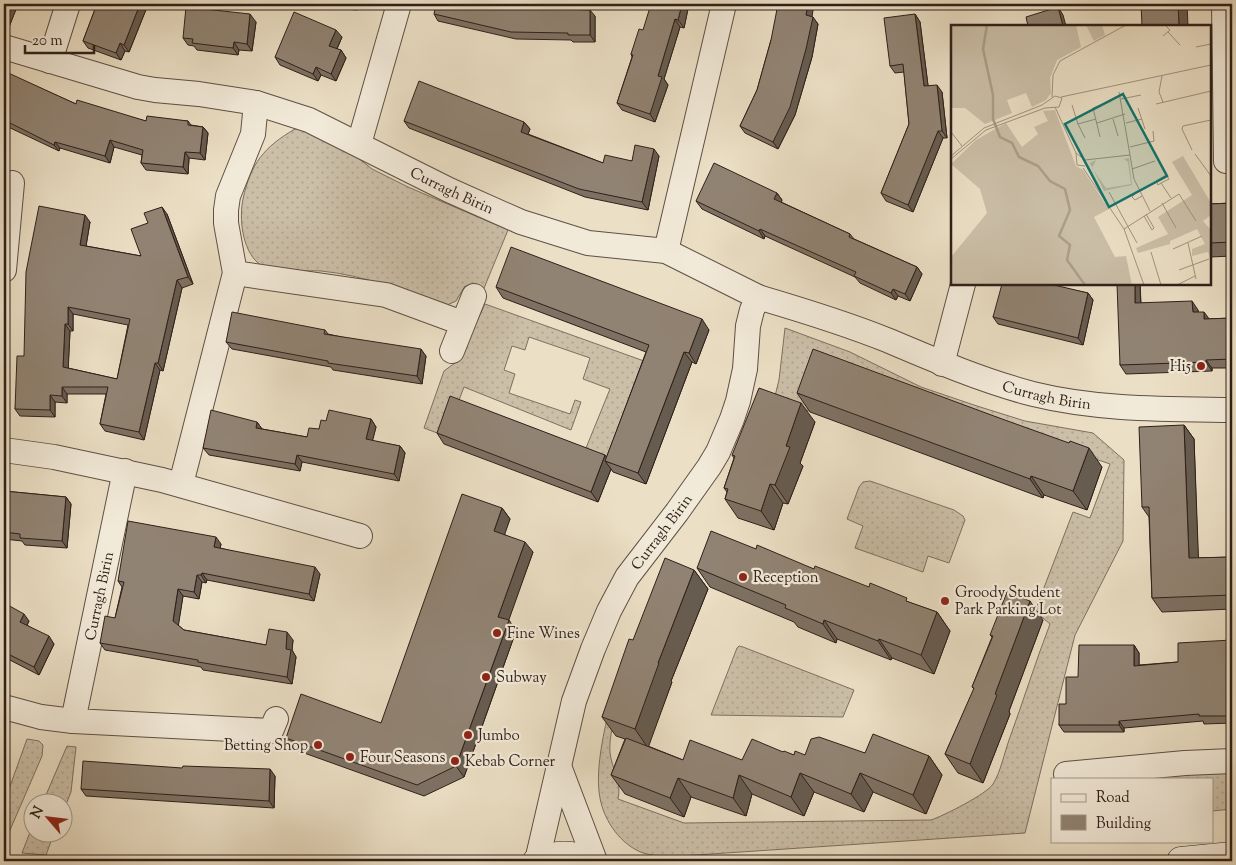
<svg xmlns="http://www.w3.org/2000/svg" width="1236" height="865" font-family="'Sorts Mill Goudy',serif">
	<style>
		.grass { fill: url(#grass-dots); stroke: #7d7061 }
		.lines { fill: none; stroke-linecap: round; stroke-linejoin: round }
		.street-casing { stroke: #5e5045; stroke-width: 26 }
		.secondary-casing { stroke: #2f201a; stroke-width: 29 }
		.street { stroke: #f2ead9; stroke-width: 24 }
		.secondary { stroke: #f2ead9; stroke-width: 28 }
		.wall { fill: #7d7163; stroke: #2f201a; fill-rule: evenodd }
		.shaded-wall { fill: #665c50; stroke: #2f201a }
		.building { fill: #918373; stroke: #2f201a; fill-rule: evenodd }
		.poi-dot { fill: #8f2418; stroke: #f2ead9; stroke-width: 2 }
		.labels { text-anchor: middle; stroke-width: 4.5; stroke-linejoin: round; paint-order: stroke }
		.street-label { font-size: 15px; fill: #2f201a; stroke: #f2ead9 }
		.poi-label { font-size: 15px; fill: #2f201a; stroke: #f2ead9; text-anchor: start }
		.inset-river { fill: none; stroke: #ab9e8b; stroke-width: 2.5 }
		.inset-road { fill: none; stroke: #a09381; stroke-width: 1 }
		.view { fill: #0f766e; fill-opacity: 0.15; stroke: #0f766e; stroke-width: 2.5 }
		.inset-edge { fill: none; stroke: #2f201a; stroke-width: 2.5 }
	</style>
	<defs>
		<pattern id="grass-dots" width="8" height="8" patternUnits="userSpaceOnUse" patternTransform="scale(1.25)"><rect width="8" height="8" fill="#cbbfa8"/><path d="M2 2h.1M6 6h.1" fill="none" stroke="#afa490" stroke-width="1.8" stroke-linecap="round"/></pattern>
	</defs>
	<rect width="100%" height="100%" fill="#ebdfc5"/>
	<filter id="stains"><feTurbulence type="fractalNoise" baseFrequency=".004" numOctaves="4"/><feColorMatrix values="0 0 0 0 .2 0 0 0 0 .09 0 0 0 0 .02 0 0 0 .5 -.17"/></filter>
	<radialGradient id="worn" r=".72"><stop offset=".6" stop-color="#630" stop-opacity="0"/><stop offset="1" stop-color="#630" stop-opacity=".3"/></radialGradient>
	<!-- grass -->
	<g class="grass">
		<path d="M 295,129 L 309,130 L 347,149 L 372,169 L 408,187 L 508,230 L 482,293 L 465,286 L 456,301 L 445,306 C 405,291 363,275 321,271 C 306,270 269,273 258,263 C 242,249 239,218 243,199 C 251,163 264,147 295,129 Z"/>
		<polygon points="485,304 644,361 605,461 584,453 610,389 583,379 590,358 529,337 525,350 512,346 504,370 515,374 509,393 570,414 575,400 581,402 571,430 464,387 445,436 424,428 444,371 459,360"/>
		<path d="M 785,328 L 850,352 L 921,387 L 977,406 L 1025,421 L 1093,433 L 1124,460 L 1123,541 L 1075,635 L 1025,833 L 666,857 C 659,856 650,855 643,853 C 621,845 604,821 600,798 C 595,772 603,736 609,710 L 615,717 C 612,728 609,741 610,753 C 612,769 622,783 618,799 L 684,823 L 931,820 C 943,816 987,794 993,784 C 1001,771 1004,754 1009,740 C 1023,702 1035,663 1050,624 L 1035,611 L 1073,512 L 1090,518 L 1110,464 L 889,388 L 809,411 L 774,400 L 779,380 Z"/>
		<polygon points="870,481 954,510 963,516 965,520 949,563 928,556 923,572 855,548 863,526 847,519 859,487 863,482"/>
		<polygon points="739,646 743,647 854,690 843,717 711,715 737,648"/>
		<polygon points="27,739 39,741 43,745 42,756 4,844 4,803"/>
		<polygon points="67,746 76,747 71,792 63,812 62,802 43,802"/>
		<polygon points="1232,767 1232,809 1212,811 1212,779 1135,779"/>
		<polygon points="32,827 32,832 54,833 46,855 22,853"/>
	</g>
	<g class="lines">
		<!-- street casing -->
		<g class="street-casing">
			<g id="street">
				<polyline points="1224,4 1226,161 1232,161"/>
				<path id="s1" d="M 4,47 L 138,87 L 155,90 L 199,94 L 256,103 L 309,120 L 449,190 L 521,222 L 588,243 L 666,251 L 758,297"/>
				<polyline points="50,61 68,4"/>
				<polyline points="359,144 399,4"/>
				<polyline points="666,251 724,4"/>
				<polyline points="4,270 12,183"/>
				<polyline points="235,273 386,295 462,323"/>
				<polyline points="452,351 474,296"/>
				<polyline points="942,364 963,284"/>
				<polyline points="4,450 54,457 162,480 360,536"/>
				<polyline points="125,471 73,721 271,731 276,719"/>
				<polyline points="181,484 235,273 226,223 226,210 228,196 253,134 256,103"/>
				<polyline points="4,707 41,717 73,721"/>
				<polyline points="559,766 595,861"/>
				<polyline points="1066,774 1185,763 1232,761"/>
				<path id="s2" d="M 537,861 L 574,701 L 593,649 L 609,611 L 627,577 L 677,512 L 709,467 L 718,452 L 732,419 L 738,401 L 745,369 L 748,326 L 752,310 L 758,297 C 802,310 845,323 887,340 C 934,360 983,381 1033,394 C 1098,410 1165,409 1232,410"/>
			</g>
		</g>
		<!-- secondary casing -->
		<g class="secondary-casing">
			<g id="secondary">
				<path d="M 537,861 C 553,855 572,853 588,861"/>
				<polyline points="1181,861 1232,856"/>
			</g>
		</g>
		<!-- street -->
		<use href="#street" class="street"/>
		<!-- secondary -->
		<use href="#secondary" class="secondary"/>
	</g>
	<!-- wall -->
	<g class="wall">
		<polygon points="4,4 18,4 9,27 4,25"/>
		<polygon points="97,4 150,4 148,7 147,7 129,52 125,51 121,60 88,48 83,41"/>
		<polygon points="294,4 358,4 357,10"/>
		<polygon points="569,4 569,9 595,16 595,42 573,42 571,40 516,39 438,21 434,14"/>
		<polygon points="689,4 684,28 680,27 664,79 668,85 655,122 622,110 617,103 632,57 631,54 643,30"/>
		<polygon points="915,14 920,22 928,86 942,92 947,138 943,138 913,212 886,201 881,193 909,124 904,72 895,73 890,66"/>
		<polygon points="812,17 818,24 812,57 795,115 778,149 745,133 740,126 757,90 771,40"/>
		<polygon points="256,22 252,51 239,50 238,55 197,50 194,46 188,45 183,38"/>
		<polygon points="342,37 337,49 341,50 346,58 336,81 321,75 318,81 280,65 275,57"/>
		<polygon points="4,72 76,104 146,121 188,121 191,125 203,127 208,133 205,160 189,158 188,174 146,170 141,163 142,155 114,147 110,163 60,148 59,151 4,125"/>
		<polygon points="404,121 524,122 530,129 528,134 603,163 632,161 659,156 648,210 585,197 409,128"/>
		<polygon points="777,193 782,200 781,202 850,234 854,239 917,267 922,274 910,301 898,296 896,300 860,283 855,277 765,236 764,239 702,209 696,201"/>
		<polygon points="1232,203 1232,256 1210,257 1210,204"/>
		<path d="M 167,214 L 193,284 L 182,288 L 163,371 L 160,370 L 144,440 L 105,431 L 100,424 L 106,394 L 67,394 L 67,403 L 55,402 L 55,417 L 20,416 L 15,409 L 24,356 L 90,222 L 86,246 L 141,256 L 148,223 ZM 73,314 L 128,325 L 117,379 L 68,368 L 70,331 L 73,331 Z"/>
		<polygon points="1140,284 1141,303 1198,310 1198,312 1209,319 1232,318 1232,368 1212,368 1212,371 1126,374 1120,365"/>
		<polygon points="1009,285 1059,287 1088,293 1093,300 1083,345 998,324 993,317"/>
		<polygon points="496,287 709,330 696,364 692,362 646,484 613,472 611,469 598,502 444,444 437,433 605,455 607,457 646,352 503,298"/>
		<polygon points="325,330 328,334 426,356 422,384 333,370 331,367 232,349 226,342"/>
		<polygon points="797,393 1102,467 1087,510 1044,495 1043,498 810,412"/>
		<polygon points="371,419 376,427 372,441 400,446 405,453 399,481 302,462 300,471 209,455 203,448 257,422 262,429 307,437 319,429 326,421"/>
		<polygon points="815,422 800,463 803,466 788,504 783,503 774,530 738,518 725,499 727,492 724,488 734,458 732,455"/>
		<polygon points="1184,425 1194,439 1198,558 1232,557 1232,609 1162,612 1152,598 1149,517 1142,507"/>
		<polygon points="4,491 66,497 71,504 67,548 25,545 22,541 4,539"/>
		<polygon points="502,508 510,519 504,534 533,552 508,620 516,631 464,777 424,796 293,749 286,738 381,723"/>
		<polygon points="221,544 220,548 320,574 314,601 207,580 206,583 202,582 199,599 183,596 178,625 184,630 266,645 293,640 292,650 296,657 292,684 203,670 201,667 105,650 100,643 115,618 122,587 118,581"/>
		<polygon points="756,549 937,612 950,631 934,674 892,658 891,660 837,639 836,643 798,627 794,622 710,587 697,568"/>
		<polygon points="694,570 708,589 671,681 672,682 648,746 683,760 742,760 783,752 794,755 805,755 865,753 929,756 942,775 926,814 873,792 864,812 814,792 804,816 752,794 746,816 691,797 684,817 625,794 611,775 625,739 616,736 602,717 633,640"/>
		<polygon points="4,608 29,621 27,625 54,644 39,675 4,657"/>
		<polygon points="1043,620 1009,711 1010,714 983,783 958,773 945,754 974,689 972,687 992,637 990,635"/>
		<polygon points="1232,640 1232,723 1204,724 1203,721 1124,728 1124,732 1064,732 1059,725 1066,704 1078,677 1134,645 1139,653 1139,665 1178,662"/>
		<polygon points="275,776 274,808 86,796 81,789"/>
	</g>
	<!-- shaded-wall -->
	<g class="shaded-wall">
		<polygon points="10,4 18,4 9,27 4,20"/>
		<polygon points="140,4 145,4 147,7 129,52 124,45"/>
		<polygon points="353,4 358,4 357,10"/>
		<polygon points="564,4 569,4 568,16 564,9"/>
		<polygon points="682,4 689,4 684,28 678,20"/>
		<polygon points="808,4 814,4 811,23 806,15"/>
		<polygon points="1178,4 1187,4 1188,26 1179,26"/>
		<polygon points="1058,7 1063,15 1066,26 1063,26"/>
		<polygon points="590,10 595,16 595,42 590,35"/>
		<polygon points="250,14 256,22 252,51 247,44"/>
		<polygon points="915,14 920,22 929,93 924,86"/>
		<polygon points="813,17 818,24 812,57 795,115 778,149 773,142"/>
		<polygon points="675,19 680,27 664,79 668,85 655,122 650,114 658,76"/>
		<polygon points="336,30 342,37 335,53 329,46"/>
		<polygon points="234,42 239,50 238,55 233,48"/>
		<polygon points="120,43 125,51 121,60 116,53"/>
		<polygon points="341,50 346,58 336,81 331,74"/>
		<polygon points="316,67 321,75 318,81 313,74"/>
		<polygon points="937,85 942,92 947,138 942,131"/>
		<polygon points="524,122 530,129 526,139 521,132"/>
		<polygon points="203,127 208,133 205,160 200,153"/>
		<polygon points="938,131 943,138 913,212 908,205"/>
		<polygon points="110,140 114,147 110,163 105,156"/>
		<polygon points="55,142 60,148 59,151 54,145"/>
		<polygon points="654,149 659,156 648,210 642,202"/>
		<polygon points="185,152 189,158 188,174 183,167"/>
		<polygon points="777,193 782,200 780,207 774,199"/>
		<polygon points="162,207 167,214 193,284 188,277"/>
		<polygon points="85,215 90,222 85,252 80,245"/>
		<polygon points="760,229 765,236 764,239 759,231"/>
		<polygon points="917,267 922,274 910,301 905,294"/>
		<polygon points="177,280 182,288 163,371 158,363"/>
		<polygon points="1135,284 1140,284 1141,312 1135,303"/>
		<polygon points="893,289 898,296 896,300 891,293"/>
		<polygon points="1088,293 1093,300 1083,345 1078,338"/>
		<polygon points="1192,301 1198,310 1199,321 1193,312"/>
		<polygon points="68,307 73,314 73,331 68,324"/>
		<polygon points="1204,312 1210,320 1204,319"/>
		<polygon points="702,319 709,330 696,364 689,353"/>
		<polygon points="65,324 70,331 68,374 63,367"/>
		<polygon points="421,349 426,356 422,384 417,376"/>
		<polygon points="684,352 692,362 646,484 638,473"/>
		<polygon points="1206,360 1212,368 1212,371 1206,362"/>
		<polygon points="155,363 160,370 144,440 139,432"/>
		<polygon points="62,387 67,394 67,403 62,396"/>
		<polygon points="50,395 55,402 55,417 50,410"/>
		<polygon points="801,403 815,422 800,463 803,466 788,504 775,485 786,446"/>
		<polygon points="371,419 376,427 371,447 366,439"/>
		<polygon points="257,422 262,429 256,428"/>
		<polygon points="1184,425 1194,439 1199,572 1189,558"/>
		<polygon points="400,446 405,453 399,481 394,474"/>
		<polygon points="1089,448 1102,467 1087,510 1073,491"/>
		<polygon points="297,455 302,462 300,471 295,464"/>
		<polygon points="605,455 611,463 605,461 611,469 598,502 591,492"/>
		<polygon points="1031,476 1044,495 1043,498 1030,479"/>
		<polygon points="770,484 783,503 774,530 761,511"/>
		<polygon points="66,497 71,504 67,548 62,541"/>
		<polygon points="502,508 510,519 502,542 494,531"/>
		<polygon points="216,537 221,544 219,554 214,547"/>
		<polygon points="525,542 533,552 506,628 498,617"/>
		<polygon points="315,567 320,574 314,601 309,594"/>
		<polygon points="694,570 708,589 671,681 672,682 648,748 635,729 658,663"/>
		<polygon points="202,573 207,580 206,583 201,575"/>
		<polygon points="197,575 202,582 199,599 194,592"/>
		<polygon points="178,589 183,596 178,628 173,621"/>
		<polygon points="1030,601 1043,620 1009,711 1010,714 983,783 970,764 995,694"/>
		<polygon points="937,612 950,631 934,674 921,655"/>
		<polygon points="24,614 29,621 25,629 20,622"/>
		<polygon points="509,620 516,631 464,777 456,766"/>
		<polygon points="824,620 837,639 836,643 823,624"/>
		<polygon points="287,632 293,640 292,650 296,657 292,684 287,677 286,649"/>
		<polygon points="49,636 54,644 39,675 34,667"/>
		<polygon points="879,639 892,658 891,660 878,641"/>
		<polygon points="1134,645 1139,653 1139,673 1134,666"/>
		<polygon points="1119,721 1124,728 1124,732 1119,725"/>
		<polygon points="929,756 942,775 926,814 913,795"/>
		<polygon points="270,769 275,776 274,808 269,801"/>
		<polygon points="800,773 814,792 804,816 791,797"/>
		<polygon points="860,773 873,792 864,812 851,794"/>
		<polygon points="739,775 752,794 746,816 733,798"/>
		<polygon points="678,778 691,797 684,817 670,798"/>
	</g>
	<!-- building -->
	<g class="building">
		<polygon points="4,4 10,4 4,20"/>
		<polygon points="97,4 140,4 124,45 120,43 116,53 83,41"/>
		<polygon points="436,4 564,4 564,9 590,10 590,35 568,35 568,33 511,32 434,14"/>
		<polygon points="651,4 682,4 678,20 675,19 658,76 662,77 650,114 617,103 633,55 631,54 639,29 643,30"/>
		<polygon points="778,4 808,4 806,15 813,17 806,49 790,107 773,142 740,126 757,90 771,40"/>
		<polygon points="1141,4 1178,4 1179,26 1142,26"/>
		<polygon points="186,7 250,14 247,44 234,42 233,48 192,43 193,39 183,38"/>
		<polygon points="1058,7 1063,26 1028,26 1026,17"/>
		<polygon points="294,12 336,30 329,46 341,50 331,74 316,67 313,74 275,57"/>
		<polygon points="915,14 924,86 937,85 942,131 938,131 908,205 881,193 909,124 903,64 890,66 884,18"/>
		<polygon points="4,71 76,104 77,100 146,121 147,116 188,121 188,125 203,127 200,153 185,152 183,167 141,163 143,150 110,140 105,156 55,142 54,145 4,120"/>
		<polygon points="419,81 524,122 521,132 603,163 605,155 632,161 635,145 654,149 642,202 579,189 404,121"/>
		<polygon points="714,163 777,193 774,199 850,234 849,237 917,267 905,294 893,289 891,293 854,276 856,272 760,229 759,231 696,201"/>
		<polygon points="1232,203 1232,242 1210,243 1210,204"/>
		<path d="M 39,206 L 85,215 L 80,245 L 141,256 L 131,229 L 148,223 L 144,213 L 162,207 L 188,277 L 177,280 L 158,363 L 155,363 L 139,432 L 100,424 L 108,387 L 62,387 L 62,396 L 50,395 L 50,410 L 15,409 L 17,356 L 24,356 L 26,272 ZM 68,307 L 130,319 L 117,379 L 63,367 L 65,324 L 68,324 Z"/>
		<polygon points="511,247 702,319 689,353 684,352 638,473 605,461 649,345 496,287"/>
		<polygon points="1002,284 1009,285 1009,284 1054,284 1054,285 1088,293 1078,338 993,317"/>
		<polygon points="1117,284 1135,284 1135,303 1192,301 1193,312 1204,312 1204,319 1232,318 1232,359 1206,360 1206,362 1120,365"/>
		<polygon points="232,312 325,330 324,334 421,349 417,376 328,363 328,361 226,342"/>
		<polygon points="813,349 1002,419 1069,443 1070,441 1089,448 1073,491 1031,476 1030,479 797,393"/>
		<polygon points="759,388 801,403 786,446 790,447 775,485 770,484 761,511 725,499 728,489 724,488 735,456 732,455"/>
		<polygon points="450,396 605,455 591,492 437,433"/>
		<polygon points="211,410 257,422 256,428 307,437 309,428 319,429 321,420 326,421 329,410 371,419 366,439 400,446 394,474 297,455 295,464 203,448"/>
		<polygon points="1184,425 1189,558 1232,557 1232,595 1152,598 1149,507 1142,507 1139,427"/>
		<polygon points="4,491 66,497 62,541 20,538 20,534 4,532"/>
		<polygon points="462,494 502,508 494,531 525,542 498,617 509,620 456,766 417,785 286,738 301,694 381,723"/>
		<polygon points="128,521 216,537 214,547 315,567 309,594 202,573 201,575 197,575 194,592 178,589 173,621 184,630 266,645 269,629 287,632 286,649 291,650 287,677 198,662 198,660 100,643 105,616 115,618 124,582 118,581"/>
		<polygon points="711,531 756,549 757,545 814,569 815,566 869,587 870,583 907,598 906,601 937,612 921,655 879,639 878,641 824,620 823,624 785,608 786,605 697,568"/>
		<polygon points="665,558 694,570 658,663 659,663 635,729 602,717 629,639 633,640"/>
		<polygon points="1007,592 1030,601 995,694 997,695 970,764 945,754 974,688 972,687 993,636 990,635"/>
		<polygon points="6,604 24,614 20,622 49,636 34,667 4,652 4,608"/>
		<polygon points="1232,640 1232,716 1199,716 1199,714 1119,721 1119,725 1059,725 1059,704 1066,704 1066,677 1078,677 1079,645 1134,645 1134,666 1178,662 1178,643"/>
		<polygon points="873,734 929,756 913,795 860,773 851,794 800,773 791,797 739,775 733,798 678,778 670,798 611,775 626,738 683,760 690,740 742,760 752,739 783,752 784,751 794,755 795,751 805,755 811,739 819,737 865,753"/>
		<polygon points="83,761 182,768 183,766 270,769 269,801 81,789"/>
	</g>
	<!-- markers -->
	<g class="poi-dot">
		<circle cx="1201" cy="366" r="5"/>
		<circle cx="743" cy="577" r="5"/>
		<circle cx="945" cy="601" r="5"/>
		<circle cx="497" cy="633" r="5"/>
		<circle cx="486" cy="677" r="5"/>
		<circle cx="468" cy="735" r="5"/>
		<circle cx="318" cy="745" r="5"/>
		<circle cx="350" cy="757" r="5"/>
		<circle cx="455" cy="761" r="5"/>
	</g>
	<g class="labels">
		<!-- street labels -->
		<g class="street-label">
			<text dy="5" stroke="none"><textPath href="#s1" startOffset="474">Curragh Birin</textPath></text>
			<text dy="5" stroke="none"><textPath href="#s2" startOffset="921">Curragh Birin</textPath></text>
			<text dy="5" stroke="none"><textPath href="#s2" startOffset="356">Curragh Birin</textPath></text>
			<text transform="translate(99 596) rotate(-78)" y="5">Curragh Birin</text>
		</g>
		<!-- poi labels -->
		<g class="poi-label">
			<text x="1191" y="371" text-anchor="end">Hi5</text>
			<text x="753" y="582">Reception</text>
			<text x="955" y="597">Groody Student<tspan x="955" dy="17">Park Parking Lot</tspan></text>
			<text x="507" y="638">Fine Wines</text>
			<text x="496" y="682">Subway</text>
			<text x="478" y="740">Jumbo</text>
			<text x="308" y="750" text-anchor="end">Betting Shop</text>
			<text x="360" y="762">Four Seasons</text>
			<text x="465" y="766">Kebab Corner</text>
		</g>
	</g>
	<!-- overview -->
	<g transform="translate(951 25)">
		<rect width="260" height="260" fill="#ebdfc5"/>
		<path d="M 0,0 L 125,0 L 130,22 L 106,35 L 99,53 L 100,68 L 95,75 L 81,82 L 75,68 L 56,75 L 61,88 L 34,99 L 14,83 L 0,83 ZM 135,0 L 151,0 L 154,10 L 143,16 ZM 104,85 L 125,141 L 132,145 L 158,184 L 143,192 L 164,232 L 175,231 L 181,260 L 0,260 L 0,232 L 36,188 L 29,164 L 0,139 L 25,115 L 55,98 L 71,122 L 87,109 L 83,102 L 97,96 L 92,86 ZM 232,131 L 260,178 L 260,190 L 252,196 L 260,205 L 260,237 L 257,227 L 241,231 L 241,224 L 254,219 L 246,204 L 219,216 L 219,219 L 187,228 L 185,223 L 217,209 L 207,192 L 241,170 L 221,137 ZM 178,133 L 181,160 L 153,166 L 139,138 L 145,135 L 141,143 L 155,163 L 180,159 L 177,137 L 173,134 Z" fill="#cbbfa8"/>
		<path class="inset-river" d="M 36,0 L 32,24 L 42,70 L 42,94 L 49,112 L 61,118 L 68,132 L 87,141 L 99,156 L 114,164 L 119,185 L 108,211 L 119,220 L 116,235 L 134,260"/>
		<path class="inset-road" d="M 217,7 L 229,20M 212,11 L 219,5 L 214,0M 245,22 L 260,19M 211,51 L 208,67 L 212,77M 168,67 L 179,130M 101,72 L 102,50 L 109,36 L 175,0M 110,72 L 260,40M 170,74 L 190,70M 205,79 L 260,66M 121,80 L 127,99M 104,82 L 125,128 L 126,140 L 134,141M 187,83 L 194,104M 162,94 L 167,111M 146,98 L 174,89M 175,98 L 191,94M 0,107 L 11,121M 149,112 L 142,83 L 160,76M 134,113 L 127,99 L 145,94M 179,122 L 203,116 L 202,106M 241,125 L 231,104 L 232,101 L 260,95M 125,128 L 134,135 L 179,130 L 183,154 L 199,186M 244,129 L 260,151M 0,131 L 33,103 L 91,80 L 104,71 L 111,73 L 108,82 L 94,83 L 35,105 L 0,134M 132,143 L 173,204 L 193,260M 181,144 L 204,136M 210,158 L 218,154 L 215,150 L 205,156 L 207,160 L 210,158 L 220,173M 188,165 L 181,172 L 184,175 L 191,171M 158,167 L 186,218M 211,178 L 225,203M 193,191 L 201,205 L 203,203 L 195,189M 173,204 L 228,169 L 245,196M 237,218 L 245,254M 222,224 L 251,211M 200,227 L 210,260M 228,245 L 258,234M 226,260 L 244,251"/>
		<path class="view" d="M 172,69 L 216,151 L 158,182 L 114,99 Z"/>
		<rect width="260" height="260" class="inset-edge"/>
	</g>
	<!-- margin -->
	<rect width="1236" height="865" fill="none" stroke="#ebdfc5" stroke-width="20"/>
	<rect x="5" y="5" width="1226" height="855" fill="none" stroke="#2f201a" stroke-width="2.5"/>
	<rect x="10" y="10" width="1216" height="845" fill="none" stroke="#2f201a"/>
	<!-- legend -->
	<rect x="1051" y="778" width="162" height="65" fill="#f2ead9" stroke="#a4998d"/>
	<rect x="1061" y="794" width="25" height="8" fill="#f2ead9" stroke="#a4998d"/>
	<text x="1096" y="802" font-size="15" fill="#2f201a">Road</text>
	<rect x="1061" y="815" width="25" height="15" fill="#918373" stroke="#a4998d"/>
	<text x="1096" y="828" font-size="15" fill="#2f201a">Building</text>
	<!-- north arrow -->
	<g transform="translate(48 818) rotate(298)"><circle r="24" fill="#f2ead9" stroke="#a4998d"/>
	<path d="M0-4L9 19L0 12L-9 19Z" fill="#8f2418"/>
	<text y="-8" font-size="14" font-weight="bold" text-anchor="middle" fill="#2f201a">N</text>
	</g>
	<!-- scale -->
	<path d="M25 45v8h69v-8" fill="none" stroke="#2f201a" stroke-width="2.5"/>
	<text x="32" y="45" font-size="15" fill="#2f201a" stroke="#f2ead9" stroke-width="4" paint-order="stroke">20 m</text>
	<rect width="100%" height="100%" filter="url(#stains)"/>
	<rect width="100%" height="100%" fill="url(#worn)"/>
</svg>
